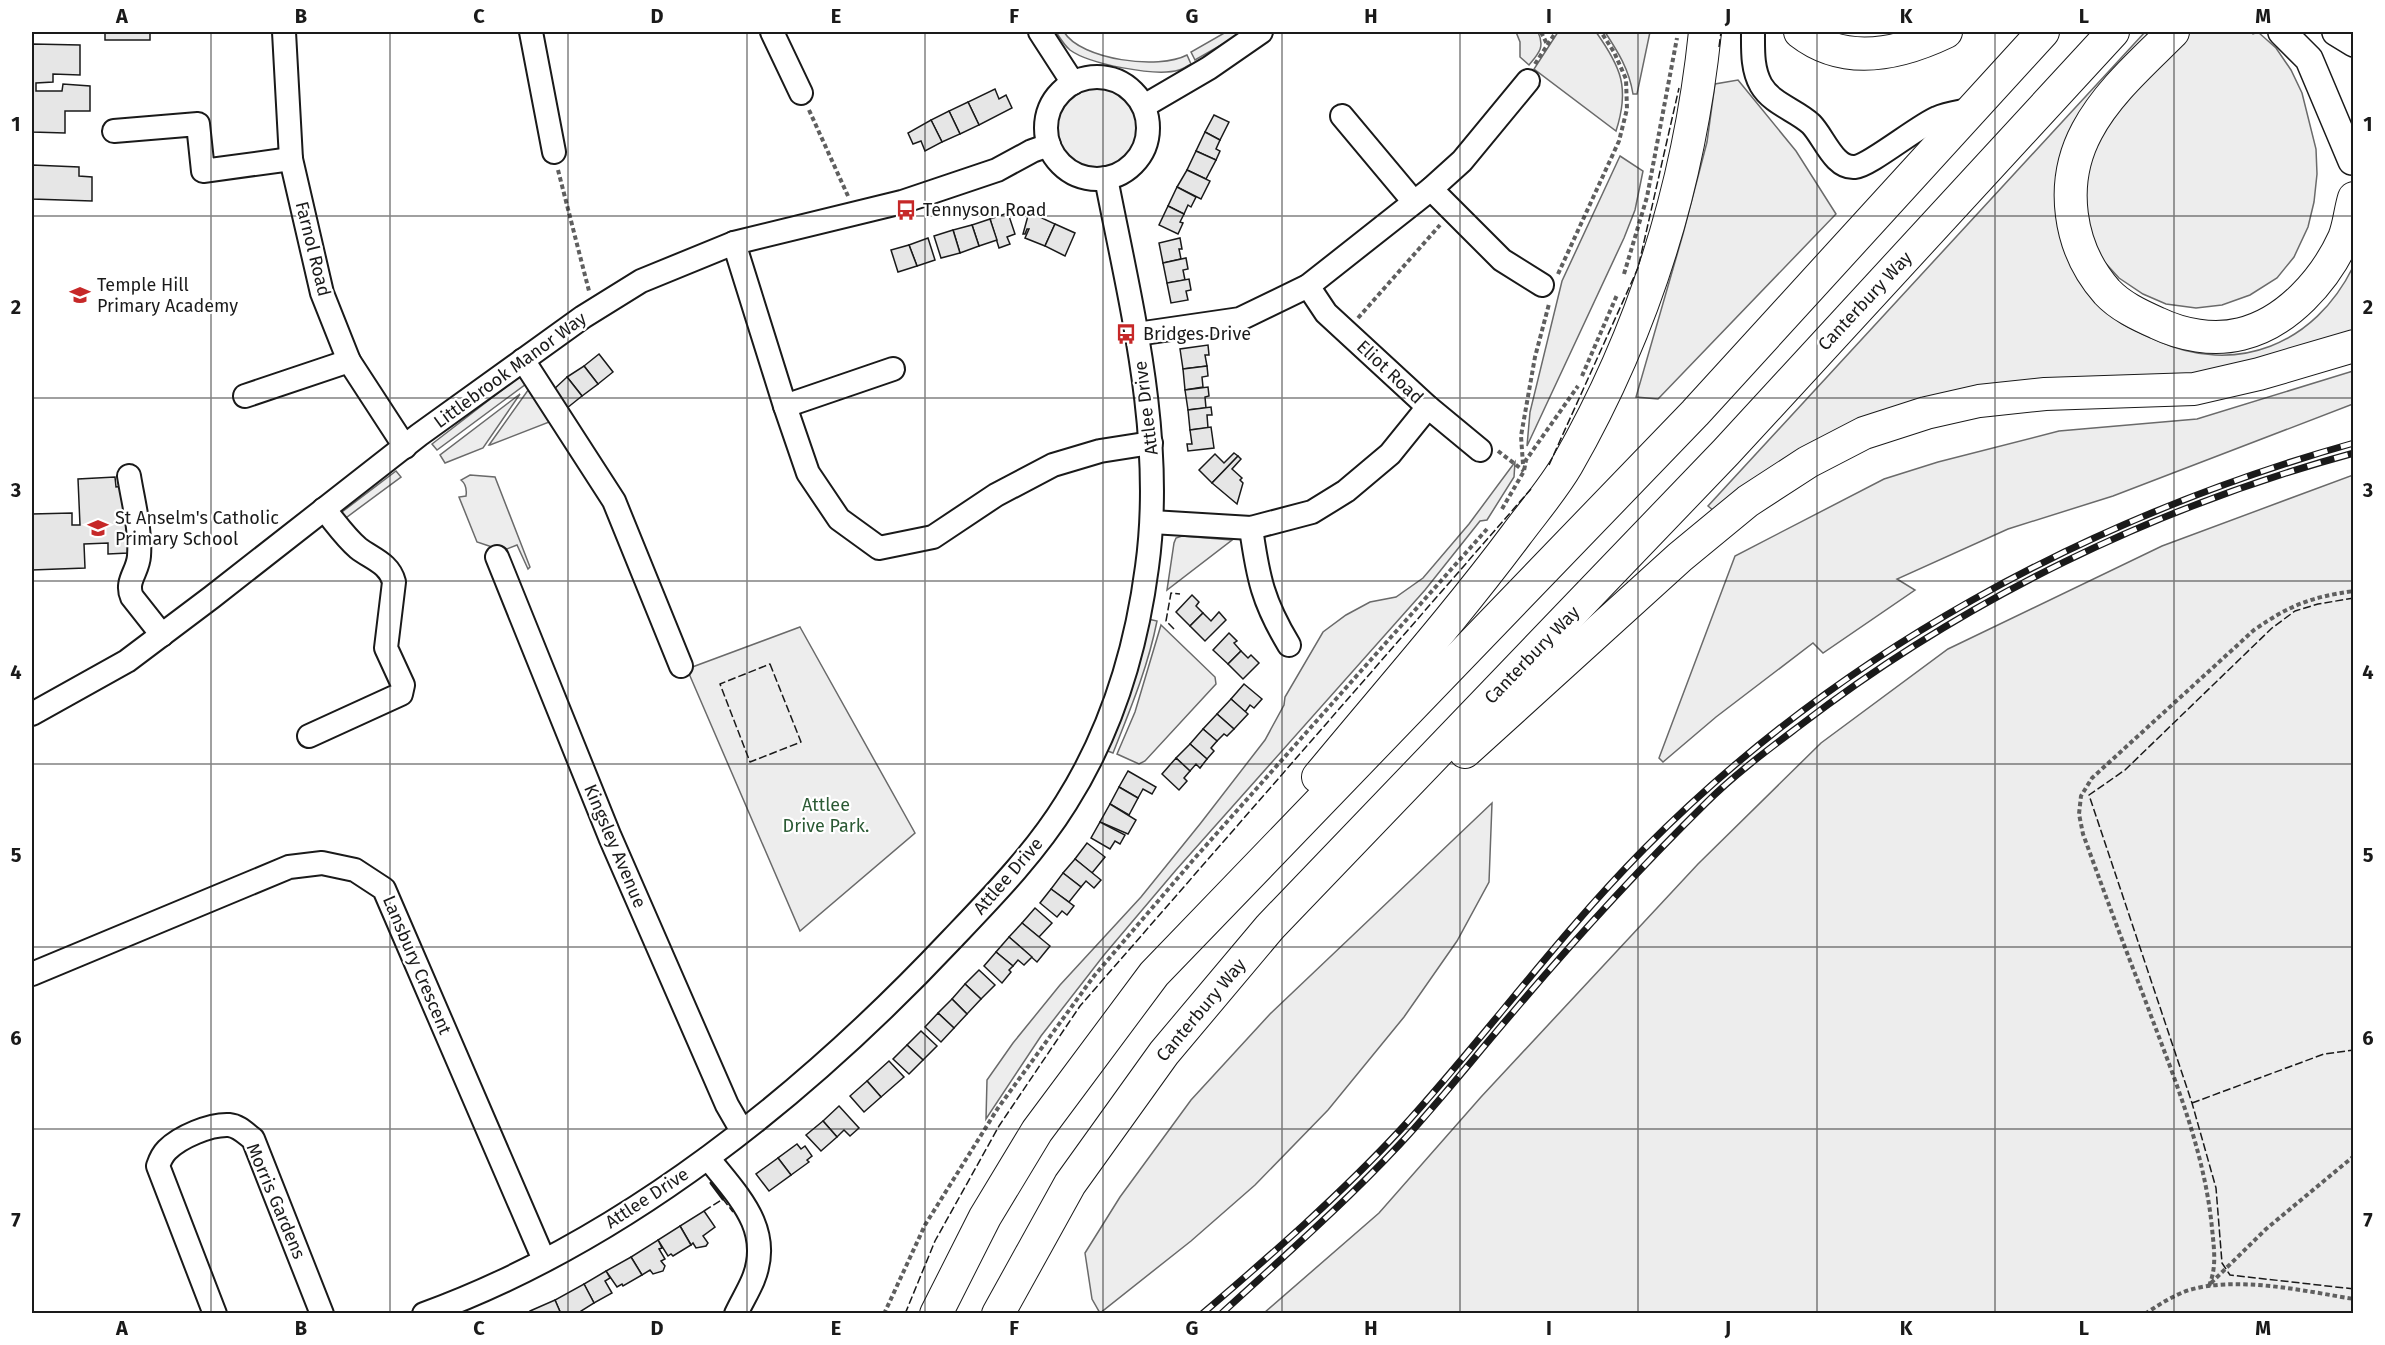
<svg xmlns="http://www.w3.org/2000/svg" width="2385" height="1345" font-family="'Fira Sans',sans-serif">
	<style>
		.green { fill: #ededed; stroke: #6a6a6a; stroke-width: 1.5 }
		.building { fill: #e6e6e6; stroke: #1a1a1a; stroke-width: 1.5 }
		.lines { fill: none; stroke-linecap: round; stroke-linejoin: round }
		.minor-casing { stroke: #1a1a1a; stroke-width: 26 }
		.major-casing { stroke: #1a1a1a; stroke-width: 30 }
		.highway-casing { stroke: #1a1a1a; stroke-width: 34 }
		.path { stroke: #5f5f5f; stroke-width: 4; stroke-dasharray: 4.5 3; stroke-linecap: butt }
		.minor { stroke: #fff; stroke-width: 22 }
		.major { stroke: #fff; stroke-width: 27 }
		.highway { stroke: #fff; stroke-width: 32 }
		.rail-casing { stroke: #1a1a1a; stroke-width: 7 }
		.rail { stroke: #fff; stroke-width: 4.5; stroke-dasharray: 14; stroke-linecap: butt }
		.fence { stroke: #1a1a1a; stroke-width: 1.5; stroke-dasharray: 8 3; stroke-linecap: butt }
		.wall { stroke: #1a1a1a; stroke-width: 3 }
		.grid { fill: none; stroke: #1a1a1a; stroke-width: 1.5; stroke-opacity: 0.55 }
		.labels { text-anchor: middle; stroke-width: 4.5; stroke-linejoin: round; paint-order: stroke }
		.poi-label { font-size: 18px; fill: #1a1a1a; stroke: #fff; text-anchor: start }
		.street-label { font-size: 18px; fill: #1a1a1a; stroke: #fff }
		.park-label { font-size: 18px; fill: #2b5a34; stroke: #fff }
		.neatline { fill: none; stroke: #1a1a1a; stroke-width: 2 }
		.grid-label { font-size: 20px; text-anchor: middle; font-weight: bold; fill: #1a1a1a }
	</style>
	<rect width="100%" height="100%" fill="#fff"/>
	<!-- green -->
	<g class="green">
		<path d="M 1056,32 L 1064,32 C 1081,60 1159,70 1187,55 L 1191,64 C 1187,66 1183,69 1179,70 C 1156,77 1089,64 1070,50 C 1064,45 1060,38 1056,32 Z"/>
		<polygon points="1226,32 1244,32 1195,60 1191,52"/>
		<path d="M 1516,32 L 1538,32 C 1545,47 1539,53 1529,65 L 1520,57 L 1520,42 Z"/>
		<path d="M 1558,32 L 1596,32 C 1621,67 1630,88 1616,131 L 1534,69 Z"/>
		<path d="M 1605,32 L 1650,32 L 1637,94 L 1633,94 C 1629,69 1618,52 1605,32 Z"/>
		<path d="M 2145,32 L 2159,32 L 2064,159 C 2076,200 2089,240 2102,281 C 2105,290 2107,307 2113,315 C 2119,325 2145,335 2156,340 C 2236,377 2315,344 2353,267 L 2353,332 L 2240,365 L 2187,375 L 2013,383 L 1714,511 L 1708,506 Z"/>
		<polygon points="2182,32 2250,32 2253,34 2258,32 2276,48 2291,70 2302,93 2316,149 2317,174 2314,202 2308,227 2294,257 2277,278 2250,295 2222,305 2196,308 2166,304 2143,294 2119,278 2099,256 2081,210 2097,128"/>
		<polygon points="1738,80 1796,151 1836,214 1658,399 1636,397 1683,234 1707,142 1715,84"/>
		<circle cx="1096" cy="128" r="43"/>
		<polygon points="1620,156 1643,171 1635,210 1624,238 1527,446 1530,412 1562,281"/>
		<polygon points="2353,371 2353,404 2113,496 2008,529 1897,579 1915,590 1823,653 1813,643 1716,717 1663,762 1659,758 1735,556 1884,479 1938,462 2059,431 2197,419"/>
		<polygon points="524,373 530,381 437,450 432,444"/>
		<polygon points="531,386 557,419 490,445 489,445"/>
		<polygon points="520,394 483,448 445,463 440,455"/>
		<polygon points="1515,462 1514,477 1487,520 1480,521 1425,590 1176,870 1104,955 1041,1036 986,1119 987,1080 1013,1043 1060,985 1141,897 1200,824 1265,740 1284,705 1285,697 1323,632 1346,615 1370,602 1396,597 1423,578 1469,524"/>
		<polygon points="396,471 401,477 343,520 338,515"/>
		<path d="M 470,475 L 495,477 L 530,567 L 528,569 L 517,545 L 499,552 L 492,547 L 477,542 L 459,497 L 466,496 C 467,489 466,484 461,480 Z"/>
		<polygon points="2353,475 2353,1313 1264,1313 1379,1213 1481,1097 1698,864 1821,743 1948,649 2162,546"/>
		<polygon points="1182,536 1232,540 1167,590 1174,543 1176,538"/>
		<path d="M 1148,619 L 1157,621 C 1148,667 1130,710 1113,753 L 1105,750 Z"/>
		<polygon points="1161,625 1215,677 1216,684 1145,761 1139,764 1117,754 1135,712"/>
		<polygon points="800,627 915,833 800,931 687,669"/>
		<polygon points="1492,803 1489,882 1457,941 1404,1017 1328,1110 1255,1185 1191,1241 1100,1313 1092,1299 1085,1253 1120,1197 1191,1100 1270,1014"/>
	</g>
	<!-- building -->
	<g class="building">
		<rect x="105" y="32" width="45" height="8"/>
		<polygon points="32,44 80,45 80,75 53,74 53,82 36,83 36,91 62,91 63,84 90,86 90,111 65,111 65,133 32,132"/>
		<polygon points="995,89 999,99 1006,95 1012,108 979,125 968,102"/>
		<polygon points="968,102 979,125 960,134 949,111"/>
		<polygon points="949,111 960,134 942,142 931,120"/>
		<polygon points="1214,115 1229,122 1220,140 1205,132"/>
		<polygon points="931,120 942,142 925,151 921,141 913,144 908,133"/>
		<polygon points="1205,132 1220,140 1216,149 1220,151 1216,160 1196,151"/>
		<polygon points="1196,151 1216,160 1206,179 1187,170"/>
		<polygon points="32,165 79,167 79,176 92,177 92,201 32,199"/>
		<polygon points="1187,170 1210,181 1201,199 1177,187"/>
		<polygon points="1177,187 1196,197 1191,207 1188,205 1184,214 1168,206"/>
		<polygon points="1168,206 1184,214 1180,222 1183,223 1178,234 1159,225"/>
		<polygon points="1029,212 1055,224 1045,246 1025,238 1029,229 1027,229 1025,234 1023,234"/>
		<polygon points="1008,213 1015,234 1007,237 1010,244 999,248 990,219"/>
		<polygon points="990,219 997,240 979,246 972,225"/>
		<polygon points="1055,224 1075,233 1065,256 1045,246"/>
		<polygon points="972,225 979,246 960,253 953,230"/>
		<polygon points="953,230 960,253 941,258 934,236"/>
		<polygon points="928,238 935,260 917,266 909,245"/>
		<polygon points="1180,238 1182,249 1179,249 1181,259 1163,263 1159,243"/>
		<polygon points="909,245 917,266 898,272 891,250"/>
		<polygon points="1186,258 1188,269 1183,270 1185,280 1167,283 1163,263"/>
		<polygon points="1189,279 1191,290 1186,291 1188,300 1171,303 1167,283"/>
		<polygon points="1208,345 1209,355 1205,355 1207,366 1183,369 1180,349"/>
		<polygon points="599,354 613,372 598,384 584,366"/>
		<polygon points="584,366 598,384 582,396 567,377"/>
		<polygon points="1207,366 1208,376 1202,377 1203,387 1185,390 1183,369"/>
		<polygon points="567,377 582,396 567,408 552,391"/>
		<polygon points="1208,387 1209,396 1205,397 1206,408 1188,410 1185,390"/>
		<polygon points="1211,407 1212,415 1207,415 1208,428 1190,430 1188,410"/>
		<polygon points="1211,427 1214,448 1188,451 1187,444 1192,444 1190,430"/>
		<polygon points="1234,453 1238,456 1212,483 1199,470 1215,454 1224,463"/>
		<polygon points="1238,456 1241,459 1232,469 1242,478 1240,480 1243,483 1237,504 1212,483"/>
		<polygon points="115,477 116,487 125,486 128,553 108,554 108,543 84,544 85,568 32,570 32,514 72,513 72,525 80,525 78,479"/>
		<polygon points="1192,595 1199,602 1196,606 1203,613 1190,626 1176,612"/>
		<polygon points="1219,612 1226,620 1205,641 1190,626 1203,613 1211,621"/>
		<polygon points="1229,633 1237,641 1234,643 1241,651 1228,664 1213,650"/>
		<polygon points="1241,651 1248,658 1251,655 1259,663 1243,679 1228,664"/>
		<polygon points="1244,684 1262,699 1254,708 1250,705 1245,712 1231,699"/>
		<polygon points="1231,699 1248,714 1234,729 1217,714"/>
		<polygon points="1217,714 1234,729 1227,736 1224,734 1217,741 1203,729"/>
		<polygon points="1203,729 1217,741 1211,748 1214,751 1207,759 1190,744"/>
		<polygon points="1190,744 1207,759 1200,768 1196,764 1190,771 1176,758"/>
		<polygon points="1176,758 1190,771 1184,778 1187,781 1179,790 1162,774"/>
		<polygon points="1128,771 1156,787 1152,794 1143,789 1138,798 1119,787"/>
		<polygon points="1119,787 1138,798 1129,815 1110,804"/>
		<polygon points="1110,804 1136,820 1128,834 1100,822"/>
		<polygon points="1100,822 1125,835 1120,844 1115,841 1110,849 1091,838"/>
		<polygon points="1087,843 1105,857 1092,873 1075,859"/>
		<polygon points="1075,859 1101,880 1094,888 1086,881 1081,887 1063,873"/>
		<polygon points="1063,873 1081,887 1069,902 1051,889"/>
		<polygon points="1051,889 1074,906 1067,915 1062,911 1057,917 1040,903"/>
		<polygon points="1035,908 1052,923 1039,937 1022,923"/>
		<polygon points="1022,923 1050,946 1037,962 1009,937"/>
		<polygon points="1009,937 1032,957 1024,965 1018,960 1013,966 996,952"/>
		<polygon points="996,952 1013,966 1009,970 1011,972 1002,983 984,966"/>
		<polygon points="979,970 995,985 981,999 965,984"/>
		<polygon points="965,984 981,999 967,1014 952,999"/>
		<polygon points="952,999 967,1014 954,1028 938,1013"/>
		<polygon points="938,1013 954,1028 941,1042 925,1027"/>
		<polygon points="921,1031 937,1046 923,1060 907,1045"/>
		<polygon points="907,1045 923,1060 909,1074 893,1059"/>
		<polygon points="889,1061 904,1077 881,1097 867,1081"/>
		<polygon points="867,1081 881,1097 864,1112 850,1096"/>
		<polygon points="839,1106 859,1128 850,1136 844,1130 837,1137 823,1121"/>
		<polygon points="823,1121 837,1137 821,1151 806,1135"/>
		<polygon points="797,1144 801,1149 805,1146 812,1156 807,1160 809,1162 791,1175 778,1158"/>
		<polygon points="778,1158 791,1175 769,1191 756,1174"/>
		<polygon points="704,1211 715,1227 703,1236 708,1243 706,1246 696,1248 693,1243 691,1245 680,1226"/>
		<polygon points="680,1226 691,1245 673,1256 671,1254 668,1256 658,1240"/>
		<polygon points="658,1240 662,1248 659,1249 665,1259 661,1261 665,1266 663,1271 653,1274 650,1270 642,1275 631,1257"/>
		<polygon points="631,1257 642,1275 623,1286 622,1284 617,1287 606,1271"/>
		<polygon points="606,1271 610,1278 605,1281 612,1293 594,1303 584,1284"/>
		<polygon points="584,1284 594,1303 581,1311 582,1314 572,1312 561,1314 555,1300"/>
		<polygon points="555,1300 561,1314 531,1314 530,1311"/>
	</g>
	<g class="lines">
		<!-- minor casing -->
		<g class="minor-casing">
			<g id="minor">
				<polyline points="284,32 291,159 322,293 349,361 405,447"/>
				<polyline points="531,32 554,152"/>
				<polyline points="772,32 801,93"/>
				<polyline points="1040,32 1073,83"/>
				<path d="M 1753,32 C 1753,50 1752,69 1761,85 C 1772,104 1796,110 1811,124 C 1824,137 1834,169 1855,167 C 1869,166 1918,126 1937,118 C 1948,113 1961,112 1973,109"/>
				<circle cx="1097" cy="128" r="51"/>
				<polyline points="1144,106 1209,68 1261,32"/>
				<polyline points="1342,116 1414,202"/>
				<polyline points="114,131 198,124 203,171 291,159"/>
				<polyline points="1431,189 1502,260 1542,285"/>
				<polyline points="734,243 785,406 808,473 839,519 879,548 933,537 996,495 1053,465 1100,451 1151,443"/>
				<polyline points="1308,286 1326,313 1428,407 1480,450"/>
				<polyline points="1137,334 1240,319 1308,286 1431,189 1462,161 1528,81"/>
				<polyline points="523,360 614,501 681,666"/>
				<polyline points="245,396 349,361"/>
				<polyline points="785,406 893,369"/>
				<path d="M 129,476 C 133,501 141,530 139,556 C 138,572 125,581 132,597 L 162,635"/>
				<polyline points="1152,522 1251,528 1312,512 1346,491 1390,454 1428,407"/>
				<path d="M 1251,528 C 1258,578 1263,602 1289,645"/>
				<polyline points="497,557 610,837 727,1105 742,1131"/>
				<polyline points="32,714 127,661 212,597 419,435 583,317 641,281 734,243 902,202 997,170 1032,151 1049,145"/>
				<path d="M 309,736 L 401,694 L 403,685 L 386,648 L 394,582 C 389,563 372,559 358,548 C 345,537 335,522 324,509"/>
				<polyline points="32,974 289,867 322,863 355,870 384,889 544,1260"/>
				<path d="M 708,1158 C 737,1195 774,1229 753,1280 C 748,1292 741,1303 736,1314"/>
				<path d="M 215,1314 L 158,1166 C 160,1160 162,1155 167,1150 C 180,1137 210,1124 229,1125 C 239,1126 245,1133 253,1139 L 322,1314"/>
				<path d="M 424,1314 C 625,1241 807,1093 952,939 C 992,897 1035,853 1066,803 C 1111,732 1136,651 1147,567 C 1165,437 1131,306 1106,178"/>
			</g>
		</g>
		<!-- major casing -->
		<g class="major-casing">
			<g id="major">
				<polyline points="2282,32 2309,59 2352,161"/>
				<polyline points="2336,32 2354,43"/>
			</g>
		</g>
		<!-- highway casing -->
		<g class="highway-casing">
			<g id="highway">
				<path d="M 1800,32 C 1845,67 1900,54 1946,32"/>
				<path d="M 2173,32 C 2143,62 2107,93 2087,131 C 2059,183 2068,248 2107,292 C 2120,306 2139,315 2157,323 C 2182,335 2213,341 2241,334 C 2287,323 2325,280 2344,238 C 2349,226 2350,211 2354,198"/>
				<polyline points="1465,752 1680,557 1748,501 1808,462 1864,433 1926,413 1979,401 2045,394 2194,389 2259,374 2354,346"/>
				<path d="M 1318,777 C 1384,697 1454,618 1516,535 C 1533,512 1553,489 1567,465 C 1645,329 1689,187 1705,32"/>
				<polyline points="936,1314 985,1217 1037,1131 1154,974 1695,413 2043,32"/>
				<polyline points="998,1314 1070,1184 1164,1053 1270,927 1726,452 2113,32"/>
			</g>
		</g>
		<!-- path -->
		<g class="path">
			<polyline points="1541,32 1547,44"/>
			<polyline points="1535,64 1556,32"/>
			<polyline points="809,110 848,196"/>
			<polyline points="558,170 589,291"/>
			<polyline points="1558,274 1619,141 1627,109 1626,79 1614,52 1601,32"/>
			<polyline points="1624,274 1647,197 1677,38"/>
			<polyline points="1358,318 1440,225"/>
			<polyline points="1582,376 1617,295"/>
			<polyline points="1498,451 1524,471"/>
			<polyline points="1523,464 1521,436 1535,357 1549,304"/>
			<polyline points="1502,509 1524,471 1526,460 1578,386"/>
			<polyline points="2211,1283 2266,1229 2354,1156"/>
			<path d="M 2209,1286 C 2217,1267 2214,1249 2212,1228 C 2204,1147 2172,1073 2144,997 C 2123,943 2103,889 2083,834 L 2079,814 L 2081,796 L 2092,778 L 2254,630 C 2290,605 2311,597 2354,591"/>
			<polyline points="884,1314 925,1225 998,1108 1094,976 1194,859 1487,529"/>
			<path d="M 2145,1314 C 2158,1305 2171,1297 2186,1291 C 2235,1275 2304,1291 2354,1299"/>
		</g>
		<!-- minor -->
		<use href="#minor" class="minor"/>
		<!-- major -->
		<use href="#major" class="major"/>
		<!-- highway -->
		<use href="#highway" class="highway"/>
		<!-- rail casing -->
		<g class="rail-casing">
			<g id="rail">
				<path d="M 1202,1314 C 1271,1255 1340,1195 1402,1128 C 1485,1037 1557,937 1644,849 C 1839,652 2087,518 2354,443"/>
				<path d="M 1221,1314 C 1282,1258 1344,1204 1400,1144 C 1440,1101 1476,1055 1514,1011 C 1575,939 1639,869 1706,803 C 1735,774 1769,749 1802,724 C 1965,599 2155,507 2354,453"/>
			</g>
		</g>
		<!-- rail -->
		<use href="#rail" class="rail"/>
		<!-- fence -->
		<g class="fence">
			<polyline points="1719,47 1721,32"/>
			<polyline points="1549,465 1638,268 1679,88"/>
			<polyline points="2351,511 2354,511"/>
			<polyline points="2354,598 2318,604 2295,611 2272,628 2125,770 2089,795 2192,1103 2216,1188 2222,1263 2230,1275 2354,1289"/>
			<polyline points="1174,629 1166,621 1171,593 1180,594"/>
			<polygon points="770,664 801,742 750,762 720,684"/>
			<polyline points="2192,1103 2324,1054 2354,1050"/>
			<polyline points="704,1211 723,1199 733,1212"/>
			<polyline points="905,1314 935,1241 999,1126 1080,1006 1531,489"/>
		</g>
		<!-- wall -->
		<polyline class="wall" points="711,1183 723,1199"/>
	</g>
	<!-- grid -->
	<path class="grid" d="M 211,32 L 211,1314M 390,32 L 390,1314M 568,32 L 568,1314M 747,32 L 747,1314M 925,32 L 925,1314M 1103,32 L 1103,1314M 1282,32 L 1282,1314M 1460,32 L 1460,1314M 1638,32 L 1638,1314M 1817,32 L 1817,1314M 1995,32 L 1995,1314M 2174,32 L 2174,1314M 32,216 L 2354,216M 32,398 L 2354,398M 32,581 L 2354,581M 32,764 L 2354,764M 32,947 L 2354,947M 32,1129 L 2354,1129"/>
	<!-- icons -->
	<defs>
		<g id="bus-bare" transform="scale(1.62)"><path d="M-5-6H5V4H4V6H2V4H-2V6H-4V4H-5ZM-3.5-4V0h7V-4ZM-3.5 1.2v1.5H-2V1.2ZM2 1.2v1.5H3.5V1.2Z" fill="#c62828" stroke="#fff" stroke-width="2.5" paint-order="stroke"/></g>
		<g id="school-bare" transform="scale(1.62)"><path d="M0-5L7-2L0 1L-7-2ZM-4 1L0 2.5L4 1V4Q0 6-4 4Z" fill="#c62828" stroke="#fff" stroke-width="2.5" paint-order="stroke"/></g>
	</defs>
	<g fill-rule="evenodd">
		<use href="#bus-bare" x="906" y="210"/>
		<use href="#school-bare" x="80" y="295"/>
		<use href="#bus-bare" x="1126" y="334"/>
		<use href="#school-bare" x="98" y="528"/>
	</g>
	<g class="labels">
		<!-- poi labels -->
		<g class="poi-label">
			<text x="923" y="216">Tennyson Road</text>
			<text x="97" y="291">Temple Hill<tspan x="97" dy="21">Primary Academy</tspan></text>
			<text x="1143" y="340">Bridges Drive</text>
			<text x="115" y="524">St Anselm's Catholic<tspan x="115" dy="21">Primary School</tspan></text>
		</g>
		<!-- street labels -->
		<g class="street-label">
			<text transform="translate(313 249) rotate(76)" y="6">Farnol Road</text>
			<text transform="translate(1865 301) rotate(-47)" y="6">Canterbury Way</text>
			<text transform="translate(510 370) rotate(-36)" y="6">Littlebrook Manor Way</text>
			<text transform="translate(1390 372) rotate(43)" y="6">Eliot Road</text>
			<text transform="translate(1146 408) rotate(-97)" y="6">Attlee Drive</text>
			<text transform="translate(1532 655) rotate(-46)" y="6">Canterbury Way</text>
			<text transform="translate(615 846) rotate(67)" y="6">Kingsley Avenue</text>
			<text transform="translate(1008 876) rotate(-49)" y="6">Attlee Drive</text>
			<text transform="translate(417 965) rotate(67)" y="6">Lansbury Crescent</text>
			<text transform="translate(1201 1010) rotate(-50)" y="6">Canterbury Way</text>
			<text transform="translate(647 1198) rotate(-33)" y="6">Attlee Drive</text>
			<text transform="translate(276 1201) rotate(67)" y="6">Morris Gardens</text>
		</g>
		<!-- park labels -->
		<g class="park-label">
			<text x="826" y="811">Attlee<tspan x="826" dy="21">Drive Park.</tspan></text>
		</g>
	</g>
	<!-- border -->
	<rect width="2385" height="1345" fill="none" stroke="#ffffff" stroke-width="66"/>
	<rect x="33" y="33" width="2319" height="1279" class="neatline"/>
	<g class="grid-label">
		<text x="122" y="23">A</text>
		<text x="301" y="23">B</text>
		<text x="479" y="23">C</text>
		<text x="657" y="23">D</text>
		<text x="836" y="23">E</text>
		<text x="1014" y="23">F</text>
		<text x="1192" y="23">G</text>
		<text x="1371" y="23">H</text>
		<text x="1549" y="23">I</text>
		<text x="1728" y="23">J</text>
		<text x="1906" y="23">K</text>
		<text x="2084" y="23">L</text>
		<text x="2263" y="23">M</text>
		<text x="16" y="131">1</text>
		<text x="2368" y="131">1</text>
		<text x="16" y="314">2</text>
		<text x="2368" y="314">2</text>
		<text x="16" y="497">3</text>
		<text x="2368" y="497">3</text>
		<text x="16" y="679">4</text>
		<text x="2368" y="679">4</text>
		<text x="16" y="862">5</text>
		<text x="2368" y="862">5</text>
		<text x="16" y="1045">6</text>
		<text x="2368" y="1045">6</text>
		<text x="16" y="1227">7</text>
		<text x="2368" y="1227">7</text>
		<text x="122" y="1335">A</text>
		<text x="301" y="1335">B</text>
		<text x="479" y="1335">C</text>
		<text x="657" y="1335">D</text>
		<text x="836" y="1335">E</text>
		<text x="1014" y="1335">F</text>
		<text x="1192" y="1335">G</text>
		<text x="1371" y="1335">H</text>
		<text x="1549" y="1335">I</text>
		<text x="1728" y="1335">J</text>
		<text x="1906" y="1335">K</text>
		<text x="2084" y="1335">L</text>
		<text x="2263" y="1335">M</text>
	</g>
</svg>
